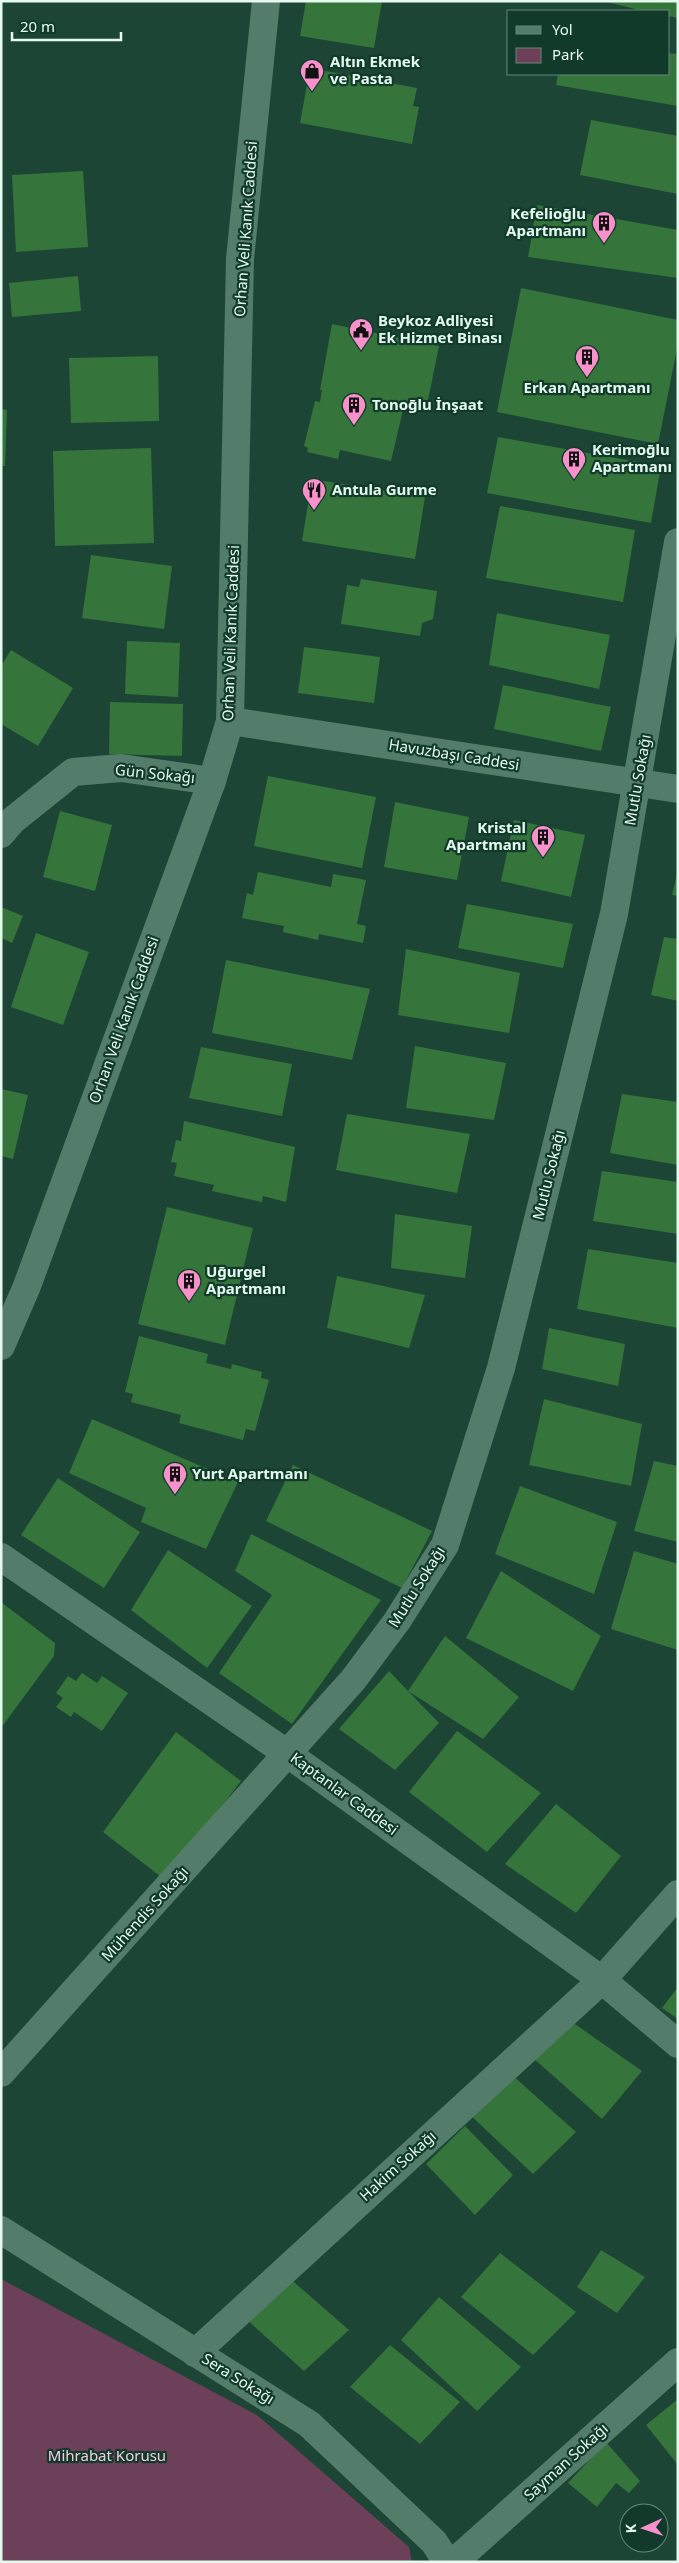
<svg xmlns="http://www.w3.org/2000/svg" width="679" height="2563" font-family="'Noto Sans',sans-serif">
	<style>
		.green { fill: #6b4058 }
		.building { fill: #35743b }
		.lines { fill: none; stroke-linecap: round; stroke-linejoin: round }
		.minor { stroke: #547c6b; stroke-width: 28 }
		.tertiary { stroke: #547c6b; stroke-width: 28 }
		.labels { text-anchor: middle; stroke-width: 4.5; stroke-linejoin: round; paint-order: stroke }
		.poi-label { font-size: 15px; font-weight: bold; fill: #e4faef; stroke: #113a2b; text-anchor: start }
		.street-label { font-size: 15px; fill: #e4faef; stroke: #113a2b }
		.park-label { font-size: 15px; fill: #f6cce2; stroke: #113a2b }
	</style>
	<rect width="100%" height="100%" fill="#1c4535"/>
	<!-- green -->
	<polygon class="green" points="1,2279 257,2415 409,2547 412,2562 1,2562"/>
	<!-- building -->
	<g class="building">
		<polygon points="306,1 382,1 374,48 300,36"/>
		<polygon points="603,1 678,1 678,18 668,16 668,11 643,11"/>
		<polygon points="668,53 678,54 678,106 556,85 558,74 668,74"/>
		<polygon points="310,68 417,88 413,106 419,107 412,144 300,123"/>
		<polygon points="591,120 678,136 678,194 580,175"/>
		<polygon points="83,171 88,247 16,252 12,175"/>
		<polygon points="537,205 678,230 678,278 528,257"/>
		<polygon points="78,276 81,311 12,317 9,283"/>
		<polygon points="521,288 678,320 678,344 658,444 497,412"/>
		<polygon points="332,324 439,346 426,410 404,406 391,461 340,450 338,459 307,452 308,448 304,446 315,401 320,402 322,390 320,390"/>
		<polygon points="158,356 159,421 71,423 69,358"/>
		<polygon points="1,409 7,410 5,466 1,466"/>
		<polygon points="498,437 661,466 651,523 487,493"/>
		<polygon points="151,448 154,543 55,546 53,451"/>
		<polygon points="312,479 425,497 415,559 302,541"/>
		<polygon points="500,506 635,530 623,602 486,578"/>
		<polygon points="91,555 172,566 164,629 82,618"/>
		<polygon points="361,579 437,591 433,619 422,623 420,636 341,624 347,585 359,587"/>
		<polygon points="497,613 610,635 599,689 489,665"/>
		<polygon points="127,641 180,643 178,697 125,694"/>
		<polygon points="304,647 380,657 374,703 298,693"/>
		<polygon points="11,650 73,688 38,746 1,724 1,666"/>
		<polygon points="503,685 611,707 601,751 494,729"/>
		<polygon points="110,702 183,704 182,756 109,754"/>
		<polygon points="268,776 376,797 362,868 254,846"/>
		<polygon points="395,802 469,817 457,880 384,867"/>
		<polygon points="60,811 112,825 95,891 43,877"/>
		<polygon points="514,820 585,835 571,897 501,881"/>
		<polygon points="258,872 331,887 333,874 366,880 357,924 366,926 363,943 319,934 318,940 283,932 284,926 242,918 247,893 253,895"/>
		<polygon points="677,874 678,874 678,896 672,895"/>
		<polygon points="467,904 573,924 563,968 458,948"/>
		<polygon points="1,907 23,916 12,943 1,938"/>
		<polygon points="36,933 89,952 63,1025 11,1007"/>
		<polygon points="664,937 678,939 678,1001 651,995"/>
		<polygon points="406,949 520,973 509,1033 398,1015"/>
		<polygon points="226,960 370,989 352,1060 212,1033"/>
		<polygon points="415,1046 506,1063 494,1120 406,1108"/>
		<polygon points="201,1047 292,1064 282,1116 189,1098"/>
		<polygon points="1,1089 28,1095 13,1159 1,1156"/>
		<polygon points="622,1094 678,1102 678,1165 610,1153"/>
		<polygon points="347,1114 470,1134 457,1193 336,1170"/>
		<polygon points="184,1121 295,1147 286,1202 263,1196 262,1202 212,1191 214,1185 174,1176 177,1163 171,1162 176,1140 181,1141"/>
		<polygon points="602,1171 678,1182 678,1234 593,1221"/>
		<polygon points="167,1207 253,1228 225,1345 138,1324"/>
		<polygon points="395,1214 472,1226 465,1278 391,1268"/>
		<polygon points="588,1249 678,1263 678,1328 577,1309"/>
		<polygon points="337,1276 425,1295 409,1348 327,1328"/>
		<polygon points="549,1328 625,1344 618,1386 542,1369"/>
		<polygon points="139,1336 208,1354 206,1363 231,1369 232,1364 262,1372 261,1378 269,1380 255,1431 246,1429 243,1440 179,1423 181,1415 131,1402 133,1394 125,1392"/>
		<polygon points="544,1399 642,1424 631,1486 529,1465"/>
		<polygon points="92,1419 238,1482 206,1549 141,1522 146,1508 69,1473"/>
		<polygon points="654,1461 678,1466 678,1542 634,1531"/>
		<polygon points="293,1465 432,1531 402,1588 266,1521"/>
		<polygon points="58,1478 140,1532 104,1588 21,1535"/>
		<polygon points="520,1486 617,1522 594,1594 495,1554"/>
		<polygon points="251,1534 381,1600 292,1724 219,1673 272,1595 235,1571"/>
		<polygon points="168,1550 252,1606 207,1668 131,1610"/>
		<polygon points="634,1551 678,1564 678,1650 611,1629"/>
		<polygon points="501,1571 601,1636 573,1691 466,1638"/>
		<polygon points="1,1602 55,1643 54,1656 1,1728"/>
		<polygon points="445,1636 519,1697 483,1739 408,1691 439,1723 395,1770 339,1729 389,1671 408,1691"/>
		<polygon points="82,1673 97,1683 102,1676 128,1693 102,1731 74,1712 71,1717 56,1707 63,1698 56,1693 68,1676 76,1681"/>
		<polygon points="457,1731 541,1793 487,1852 409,1792"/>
		<polygon points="176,1732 241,1781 165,1880 103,1832"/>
		<polygon points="556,1804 621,1856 576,1913 505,1864"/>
		<polygon points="678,1987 678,2019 662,2008"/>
		<polygon points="572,2022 642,2071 602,2119 533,2058"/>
		<polygon points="511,2074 576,2132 533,2174 468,2113"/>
		<polygon points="465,2126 513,2175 475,2215 426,2164"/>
		<polygon points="601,2250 645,2277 617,2313 577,2287"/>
		<polygon points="500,2253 576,2312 533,2355 461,2297"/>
		<polygon points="287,2276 349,2330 304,2371 247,2320"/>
		<polygon points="439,2297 521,2367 477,2411 401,2340"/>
		<polygon points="390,2345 460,2402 420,2444 350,2387"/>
		<polygon points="678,2399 678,2465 646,2425"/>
		<polygon points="606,2442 640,2481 629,2493 616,2483 597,2507 568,2483"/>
	</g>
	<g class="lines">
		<!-- minor -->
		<g class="minor">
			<polyline points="230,721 678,789"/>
			<polyline points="1,834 13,820 73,772 121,768 212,781"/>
			<polyline points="1,1557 288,1754 602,1980 678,2044"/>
			<polyline points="1,2073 353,1680 397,1621 445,1545 501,1368 614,914 678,542"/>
			<polyline points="1,2230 309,2424 434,2542 447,2562"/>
			<polyline points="195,2353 602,1980 678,1894"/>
			<polyline points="454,2562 678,2362"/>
		</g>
		<!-- tertiary -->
		<polyline class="tertiary" points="1,1346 27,1286 212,781 230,721 240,259 266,1"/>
	</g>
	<!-- icons -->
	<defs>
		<g id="shop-pin" transform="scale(1.25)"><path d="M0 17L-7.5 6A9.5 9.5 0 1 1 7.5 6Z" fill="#f890cb" stroke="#113a2b"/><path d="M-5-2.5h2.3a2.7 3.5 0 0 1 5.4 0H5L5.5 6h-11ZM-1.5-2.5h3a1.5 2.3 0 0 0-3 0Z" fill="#111"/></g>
		<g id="building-pin" transform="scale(1.25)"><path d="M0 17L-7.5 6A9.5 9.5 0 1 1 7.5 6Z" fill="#f890cb" stroke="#113a2b"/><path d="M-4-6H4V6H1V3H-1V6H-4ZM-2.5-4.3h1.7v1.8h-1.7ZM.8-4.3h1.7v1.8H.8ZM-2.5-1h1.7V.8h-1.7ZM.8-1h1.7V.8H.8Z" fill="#111"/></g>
		<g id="civic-pin" transform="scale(1.25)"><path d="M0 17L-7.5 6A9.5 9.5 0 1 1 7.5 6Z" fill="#f890cb" stroke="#113a2b"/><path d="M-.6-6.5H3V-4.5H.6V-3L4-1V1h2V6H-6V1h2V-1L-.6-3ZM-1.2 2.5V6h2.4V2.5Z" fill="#111"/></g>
		<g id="restaurant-pin" transform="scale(1.25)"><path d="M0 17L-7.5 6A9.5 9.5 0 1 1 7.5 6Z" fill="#f890cb" stroke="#113a2b"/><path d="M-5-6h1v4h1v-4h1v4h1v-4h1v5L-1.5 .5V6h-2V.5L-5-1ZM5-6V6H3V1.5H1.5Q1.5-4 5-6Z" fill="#111"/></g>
	</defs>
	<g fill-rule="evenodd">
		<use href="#shop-pin" x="312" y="71"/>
		<use href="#building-pin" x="604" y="223"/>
		<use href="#civic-pin" x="361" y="330"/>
		<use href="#building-pin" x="587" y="357"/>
		<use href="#building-pin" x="354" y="405"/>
		<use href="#building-pin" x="574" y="459"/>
		<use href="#restaurant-pin" x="314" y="490"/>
		<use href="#building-pin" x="543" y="837"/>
		<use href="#building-pin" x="189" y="1281"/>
		<use href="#building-pin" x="175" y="1474"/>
	</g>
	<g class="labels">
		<!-- poi labels -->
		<g class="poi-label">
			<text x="330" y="67">Altın Ekmek<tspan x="330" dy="17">ve Pasta</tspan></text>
			<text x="586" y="219" text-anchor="end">Kefelioḡlu<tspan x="586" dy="17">Apartmanı</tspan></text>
			<text x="378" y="326">Beykoz Adliyesi<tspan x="378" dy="17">Ek Hizmet Binası</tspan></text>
			<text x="587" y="393" text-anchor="middle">Erkan Apartmanı</text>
			<text x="372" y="410">Tonoḡlu İnşaat</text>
			<text x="592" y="455">Kerimoḡlu<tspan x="592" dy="17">Apartmanı</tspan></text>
			<text x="332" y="495">Antula Gurme</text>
			<text x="526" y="833" text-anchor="end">Kristal<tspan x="526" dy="17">Apartmanı</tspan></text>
			<text x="206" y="1277">Uḡurgel<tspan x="206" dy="17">Apartmanı</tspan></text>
			<text x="192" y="1479">Yurt Apartmanı</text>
		</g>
		<!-- street labels -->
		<g class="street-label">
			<text transform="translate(246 229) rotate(-86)" y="5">Orhan Veli Kanık Caddesi</text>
			<text transform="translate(231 633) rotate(-88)" y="5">Orhan Veli Kanık Caddesi</text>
			<text transform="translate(454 755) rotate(9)" y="5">Havuzbaşı Caddesi</text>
			<text transform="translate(155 774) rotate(6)" y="5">Gün Sokağı</text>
			<text transform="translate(638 780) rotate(-80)" y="5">Mutlu Sokağı</text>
			<text transform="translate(124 1020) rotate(-70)" y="5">Orhan Veli Kanık Caddesi</text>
			<text transform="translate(549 1175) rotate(-76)" y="5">Mutlu Sokağı</text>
			<text transform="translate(417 1587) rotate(-58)" y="5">Mutlu Sokağı</text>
			<text transform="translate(344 1794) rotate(36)" y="5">Kaptanlar Caddesi</text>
			<text transform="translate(145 1914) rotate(-48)" y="5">Mühendis Sokağı</text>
			<text transform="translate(398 2166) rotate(-42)" y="5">Hakim Sokağı</text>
			<text transform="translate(238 2379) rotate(32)" y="5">Sera Sokağı</text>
			<text transform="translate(566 2462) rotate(-42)" y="5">Sayman Sokağı</text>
		</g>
		<!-- park labels -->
		<g class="park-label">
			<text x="107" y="2461">Mihrabat Korusu</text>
		</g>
	</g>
	<!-- border -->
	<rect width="679" height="2563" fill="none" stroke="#e4faef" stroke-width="5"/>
	<!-- legend -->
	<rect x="507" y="10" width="162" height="65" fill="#113a2b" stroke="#658779"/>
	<rect x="516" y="26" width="25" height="8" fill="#547c6b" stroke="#658779"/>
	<text x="552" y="35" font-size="15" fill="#e4faef">Yol</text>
	<rect x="516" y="48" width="25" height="15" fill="#6b4058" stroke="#658779"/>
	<text x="552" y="60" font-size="15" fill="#e4faef">Park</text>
	<!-- north arrow -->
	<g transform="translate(644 2528) rotate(267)"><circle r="24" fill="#113a2b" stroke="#658779"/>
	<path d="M0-4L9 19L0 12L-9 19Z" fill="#f890cb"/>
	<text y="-8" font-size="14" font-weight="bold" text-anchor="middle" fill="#e4faef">K</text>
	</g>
	<!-- scale -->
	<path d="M12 32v8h109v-8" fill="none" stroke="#e4faef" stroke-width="2.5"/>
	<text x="20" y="32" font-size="15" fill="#e4faef" stroke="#113a2b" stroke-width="4" paint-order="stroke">20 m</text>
</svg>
